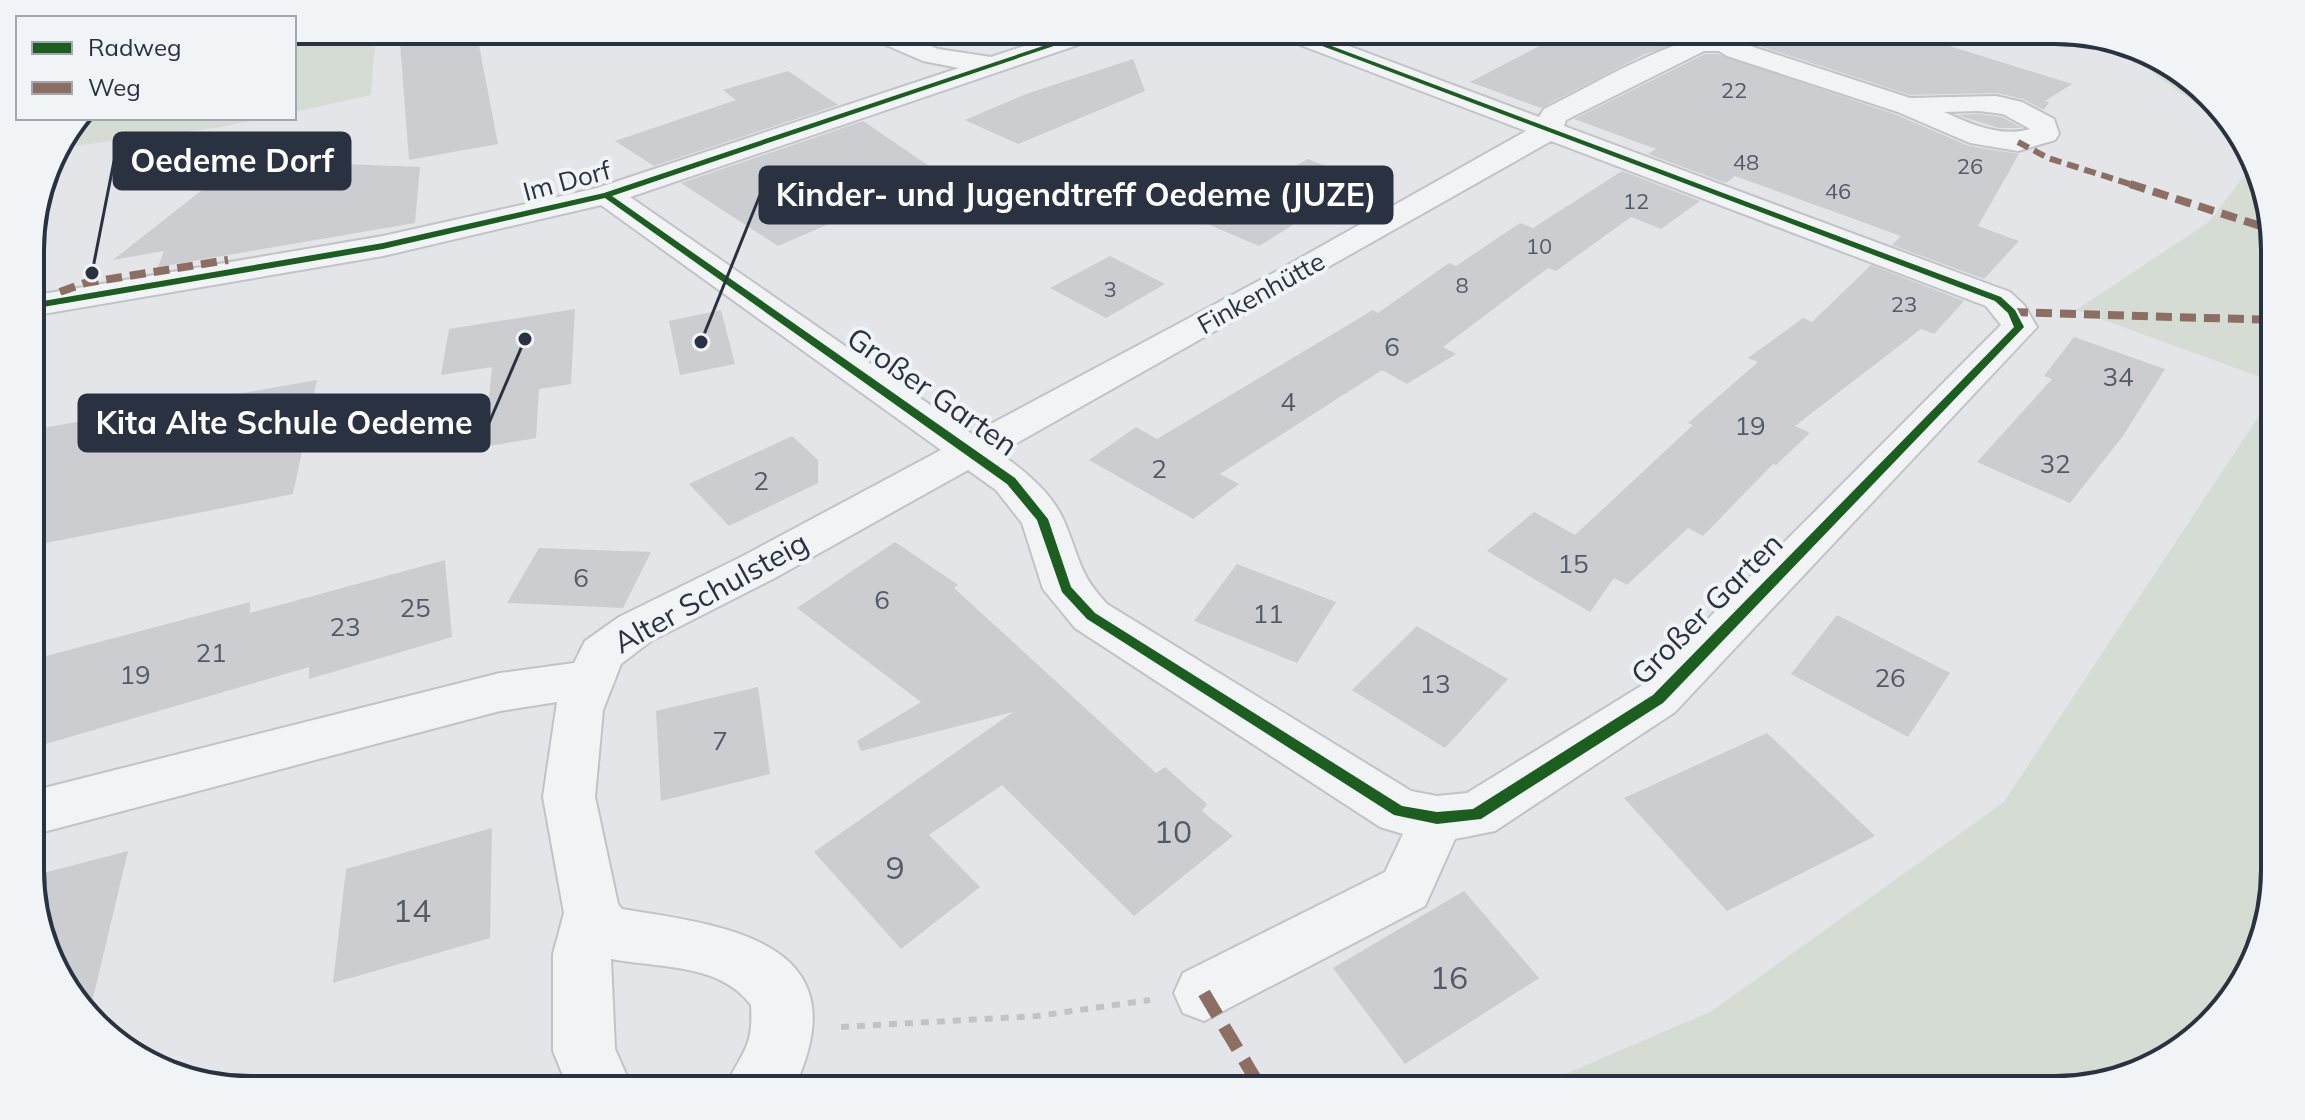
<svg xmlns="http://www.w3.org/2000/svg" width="2305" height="1120" font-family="Mulish,sans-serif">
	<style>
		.green { fill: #d4dcd4 }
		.building { fill: #cccdd0 }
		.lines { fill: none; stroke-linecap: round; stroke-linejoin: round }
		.minor-casing { stroke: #c1c3c6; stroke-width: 4 }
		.path { stroke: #c2c3c8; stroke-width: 6; stroke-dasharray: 8 8; stroke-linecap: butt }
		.minor { fill: #f2f3f5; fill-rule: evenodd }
		.quiet-far2 { stroke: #8d6e63; stroke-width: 6; stroke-dasharray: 12 6; stroke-linecap: butt }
		.quiet-far1 { stroke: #8d6e63; stroke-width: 8; stroke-dasharray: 16 8; stroke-linecap: butt }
		.quiet { stroke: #8d6e63; stroke-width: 13; stroke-dasharray: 26 13; stroke-linecap: butt }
		.cycleway-casing { stroke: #f1f4f7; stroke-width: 5 }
		.cycleway { fill: #1b5e20; fill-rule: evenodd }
		.labels { text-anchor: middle; stroke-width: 8; stroke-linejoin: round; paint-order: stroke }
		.far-number-label { font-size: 22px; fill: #535a66 }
		.far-street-label { font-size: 26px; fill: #2a3242; stroke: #f1f4f7 }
		.number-label { font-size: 26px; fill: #535a66 }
		.street-label { font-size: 30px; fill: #2a3242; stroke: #f1f4f7 }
		.near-number-label { font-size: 32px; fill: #535a66 }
		.rim { fill: none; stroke: #2a3242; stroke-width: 4 }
		.leader { fill: none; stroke: #2a3242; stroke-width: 3 }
		.callout-dot { fill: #2a3242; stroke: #f1f4f7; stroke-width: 3 }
		.callout { fill: #2a3242; stroke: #2a3242; stroke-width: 3 }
		.callout-label { font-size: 32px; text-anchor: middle; font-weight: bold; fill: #fff }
	</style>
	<rect width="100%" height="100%" fill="#e3e5e8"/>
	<!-- green -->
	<g class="green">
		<polygon points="294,30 376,30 371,95 294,112"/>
		<polygon points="2113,44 2152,53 2230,117 2236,132"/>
		<polygon points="80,118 265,118 216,128 57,148"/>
		<polygon points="2251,167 2273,222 2274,382 2076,310 2209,222"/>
		<polygon points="2274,393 2275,870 2252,967 2177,1053 2069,1090 1528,1090 1712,1011 2004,802"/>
	</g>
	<!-- building -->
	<g class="building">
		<polygon points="399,30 476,30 498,144 409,160"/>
		<polygon points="1570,30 1722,30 1645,54 1541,108 1470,82"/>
		<polygon points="1757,30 1898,30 2072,84 2045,101 2049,102 2044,110 2023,99 1997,93 1910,95 1747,42"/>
		<polygon points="1705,54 1718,54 1897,115 1969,146 2019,154 1978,226 2019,241 1984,279 1892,245 1901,236 1735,176 1726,183 1648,154 1656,149 1574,119"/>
		<polygon points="1133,59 1145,91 1018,144 965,120 1026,94"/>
		<polygon points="788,71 838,105 654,166 615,141 736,100 723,90"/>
		<polygon points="1979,114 2002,117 2022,128 1998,128 1957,115"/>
		<polygon points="863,121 932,168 825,215 836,221 778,246 681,183"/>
		<polygon points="1308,159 1363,181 1259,246 1198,220"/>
		<polygon points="240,160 420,167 415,223 158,267 164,251 113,260"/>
		<polygon points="1622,171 1700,201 1661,229 1631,217 1556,271 1548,268 1443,347 1456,354 1407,384 1382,370 1220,474 1239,484 1193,519 1089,460 1136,427 1157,439 1373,310 1378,313 1449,263 1456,266 1520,223 1533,228"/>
		<polygon points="1110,256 1165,284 1106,318 1050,288"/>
		<polygon points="1871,265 1964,301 1934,334 1921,329 1795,426 1810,433 1776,465 1773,464 1703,536 1688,528 1627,585 1614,578 1590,612 1487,551 1534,512 1575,535 1693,425 1688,423 1758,362 1748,358 1803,318 1812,322"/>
		<polygon points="575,309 571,384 539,389 536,438 484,447 492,367 441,375 449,329"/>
		<polygon points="721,310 735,364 680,375 669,321"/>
		<polygon points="2074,337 2165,369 2123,436 2070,503 1977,462 2052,379 2044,376"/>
		<polygon points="317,380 293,494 31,546 31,430"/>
		<polygon points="792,436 818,460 818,483 729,526 689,484"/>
		<polygon points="895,542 958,585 954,588 1156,773 1165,767 1207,804 1202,811 1233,836 1134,916 1002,785 929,835 980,887 901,949 814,852 1013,712 861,751 857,741 921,702 797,608"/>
		<polygon points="539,548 651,552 623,608 507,603"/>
		<polygon points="445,560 452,637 309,679 309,667 32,748 31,660 250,602 250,613"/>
		<polygon points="1237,564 1336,602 1297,663 1194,621"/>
		<polygon points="1837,615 1950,673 1908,737 1791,674"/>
		<polygon points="1417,626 1508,679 1445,748 1352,690"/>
		<polygon points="758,687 770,774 661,801 656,711"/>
		<polygon points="1767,733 1875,836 1727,911 1624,798"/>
		<polygon points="492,828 490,938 333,983 346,869"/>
		<polygon points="128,851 89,1015 75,1003 32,899 32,876"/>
		<polygon points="1464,891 1539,978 1405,1064 1333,968"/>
	</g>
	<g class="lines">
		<!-- minor casing -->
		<g class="minor-casing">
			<path id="minor" d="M 860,30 L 893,30 L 938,49 L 991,57 L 1073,30 L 1110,30 L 1107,35 L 630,197 L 972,434 L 1279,270 L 1526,131 L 1274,35 L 1271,30 L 1306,30 L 1539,117 L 1544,109 C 1611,76 1680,30 1754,30 L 1741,43 L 1910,98 L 1996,96 L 2022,102 L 2054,119 L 2059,134 L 2055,140 L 2018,151 L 1970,143 L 1898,112 L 1727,56 L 1719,51 L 1704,51 L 1566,120 L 1564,126 L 2010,292 L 2024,305 L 2037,327 L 1675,712 L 1495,831 L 1455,839 L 1425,906 L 1204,1021 L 1183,1013 L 1174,993 L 1183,973 L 1385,872 L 1403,834 L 1380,827 L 1075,628 L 1043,589 L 1022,523 L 996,490 L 968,470 L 773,579 L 651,641 L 621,664 L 603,710 L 595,797 L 618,904 L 622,909 C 729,926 864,942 793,1090 L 724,1090 C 740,1053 754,1050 751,1005 C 720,963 658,968 611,959 L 615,1049 L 633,1090 L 569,1090 L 553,1051 L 553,954 L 564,913 L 543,797 L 557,702 L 500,711 L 32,835 L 32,791 L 500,673 L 574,663 L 585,641 L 619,617 L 741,557 L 941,450 L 601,205 L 383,256 L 31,316 L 31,296 L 383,236 L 597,188 L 959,68 L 923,61 L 863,35 ZM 1979,111 L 2003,114 L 2030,129 C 2001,138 1971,124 1944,112 ZM 1551,141 L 1986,306 L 2001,325 L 1641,686 L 1467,793 L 1437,796 L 1411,791 L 1107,604 C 1078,573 1080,558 1064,521 C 1052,493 1024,470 999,453 Z"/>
		</g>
		<!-- path -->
		<polyline class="path" points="841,1027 1037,1016 1150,1000"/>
		<!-- minor -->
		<use href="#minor" class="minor"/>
		<!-- quiet-far2 -->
		<polyline class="quiet-far2" points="2018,142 2048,158 2136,186"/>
		<!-- quiet-far1 -->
		<g class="quiet-far1">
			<polyline points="2130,184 2273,230"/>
			<polyline points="60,292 85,283 228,260"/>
			<polyline points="2012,312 2273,320"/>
		</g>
		<!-- quiet -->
		<polyline class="quiet" points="1204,993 1262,1090"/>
		<!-- cycleway casing -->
		<g class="cycleway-casing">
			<polygon id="cycleway" points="1091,30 1101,30 612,196 1015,478 1048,519 1071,587 1095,613 1402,806 1437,812 1473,809 1653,695 2014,327 2008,313 1995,301 1280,30 1289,30 2001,297 2015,310 2024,327 1663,703 1481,819 1437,824 1394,815 1087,619 1062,592 1037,520 1007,484 605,198 383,249 31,309 31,303 383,243 604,193"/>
		</g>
		<!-- cycleway -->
		<use href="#cycleway" class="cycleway"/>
	</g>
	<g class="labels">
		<!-- far-number labels -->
		<g class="far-number-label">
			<text x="1734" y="98">22</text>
			<text x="1746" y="170">48</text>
			<text x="1970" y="174">26</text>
			<text x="1838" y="199">46</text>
			<text x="1636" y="209">12</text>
			<text x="1539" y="254">10</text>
			<text x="1462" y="293">8</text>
			<text x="1110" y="297">3</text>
			<text x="1904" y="312">23</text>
		</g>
		<!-- far-street labels -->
		<g class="far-street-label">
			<text transform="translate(567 181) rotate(-15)" y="9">Im Dorf</text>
			<text transform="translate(1261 293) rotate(-29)" y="9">Finkenhütte</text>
		</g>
		<!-- number labels -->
		<g class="number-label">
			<text x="1392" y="356">6</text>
			<text x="2118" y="386">34</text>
			<text x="1288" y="411">4</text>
			<text x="1750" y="435">19</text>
			<text x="2055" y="473">32</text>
			<text x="1159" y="478">2</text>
			<text x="761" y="490">2</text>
			<text x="1573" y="573">15</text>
			<text x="581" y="587">6</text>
			<text x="882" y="609">6</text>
			<text x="415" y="617">25</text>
			<text x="1268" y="623">11</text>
			<text x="345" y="636">23</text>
			<text x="211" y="662">21</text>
			<text x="135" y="684">19</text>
			<text x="1890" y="687">26</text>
			<text x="1435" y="693">13</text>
			<text x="720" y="750">7</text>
		</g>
		<!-- street labels -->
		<g class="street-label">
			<text transform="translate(932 392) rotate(35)" y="10">Großer Garten</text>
			<text transform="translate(711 593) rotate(-29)" y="10">Alter Schulsteig</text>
			<text transform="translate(1707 609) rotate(-45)" y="10">Großer Garten</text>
		</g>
		<!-- near-number labels -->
		<g class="near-number-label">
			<text x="1173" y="843">10</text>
			<text x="895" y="879">9</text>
			<text x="412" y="922">14</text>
			<text x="1449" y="989">16</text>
		</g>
	</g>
	<!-- crop -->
	<path d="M0 0H2305V1120H0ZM250 44H2055A206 206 0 0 1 2261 250V870A206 206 0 0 1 2055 1076H250A206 206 0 0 1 44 870V250A206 206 0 0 1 250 44Z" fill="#f1f4f7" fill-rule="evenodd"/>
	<path class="rim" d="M250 44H2055A206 206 0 0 1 2261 250V870A206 206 0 0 1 2055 1076H250A206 206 0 0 1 44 870V250A206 206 0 0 1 250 44Z"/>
	<!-- callouts -->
	<path class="leader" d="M92 273L114 161M701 342L760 195M525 339L489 423"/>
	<g class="callout-dot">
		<circle cx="92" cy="273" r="8"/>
		<circle cx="701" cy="342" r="8"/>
		<circle cx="525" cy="339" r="8"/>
	</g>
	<g class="callout">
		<rect x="114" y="133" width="236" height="56" rx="8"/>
		<rect x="760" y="167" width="632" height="56" rx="8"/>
		<rect x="79" y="395" width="410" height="56" rx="8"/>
	</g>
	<g class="callout-label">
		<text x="232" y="172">Oedeme Dorf</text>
		<text x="1076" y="206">Kinder- und Jugendtreff Oedeme (JUZE)</text>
		<text x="284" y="434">Kita Alte Schule Oedeme</text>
	</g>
	<!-- legend -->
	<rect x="16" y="16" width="280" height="104" fill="#f1f4f7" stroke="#a1a6af" stroke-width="2"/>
	<rect x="32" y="42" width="40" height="12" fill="#1b5e20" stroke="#a1a6af" stroke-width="2"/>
	<text x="88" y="56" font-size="24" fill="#2a3242">Radweg</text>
	<rect x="32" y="82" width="40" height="12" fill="#8d6e63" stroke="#a1a6af" stroke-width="2"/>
	<text x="88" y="96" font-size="24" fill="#2a3242">Weg</text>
</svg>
